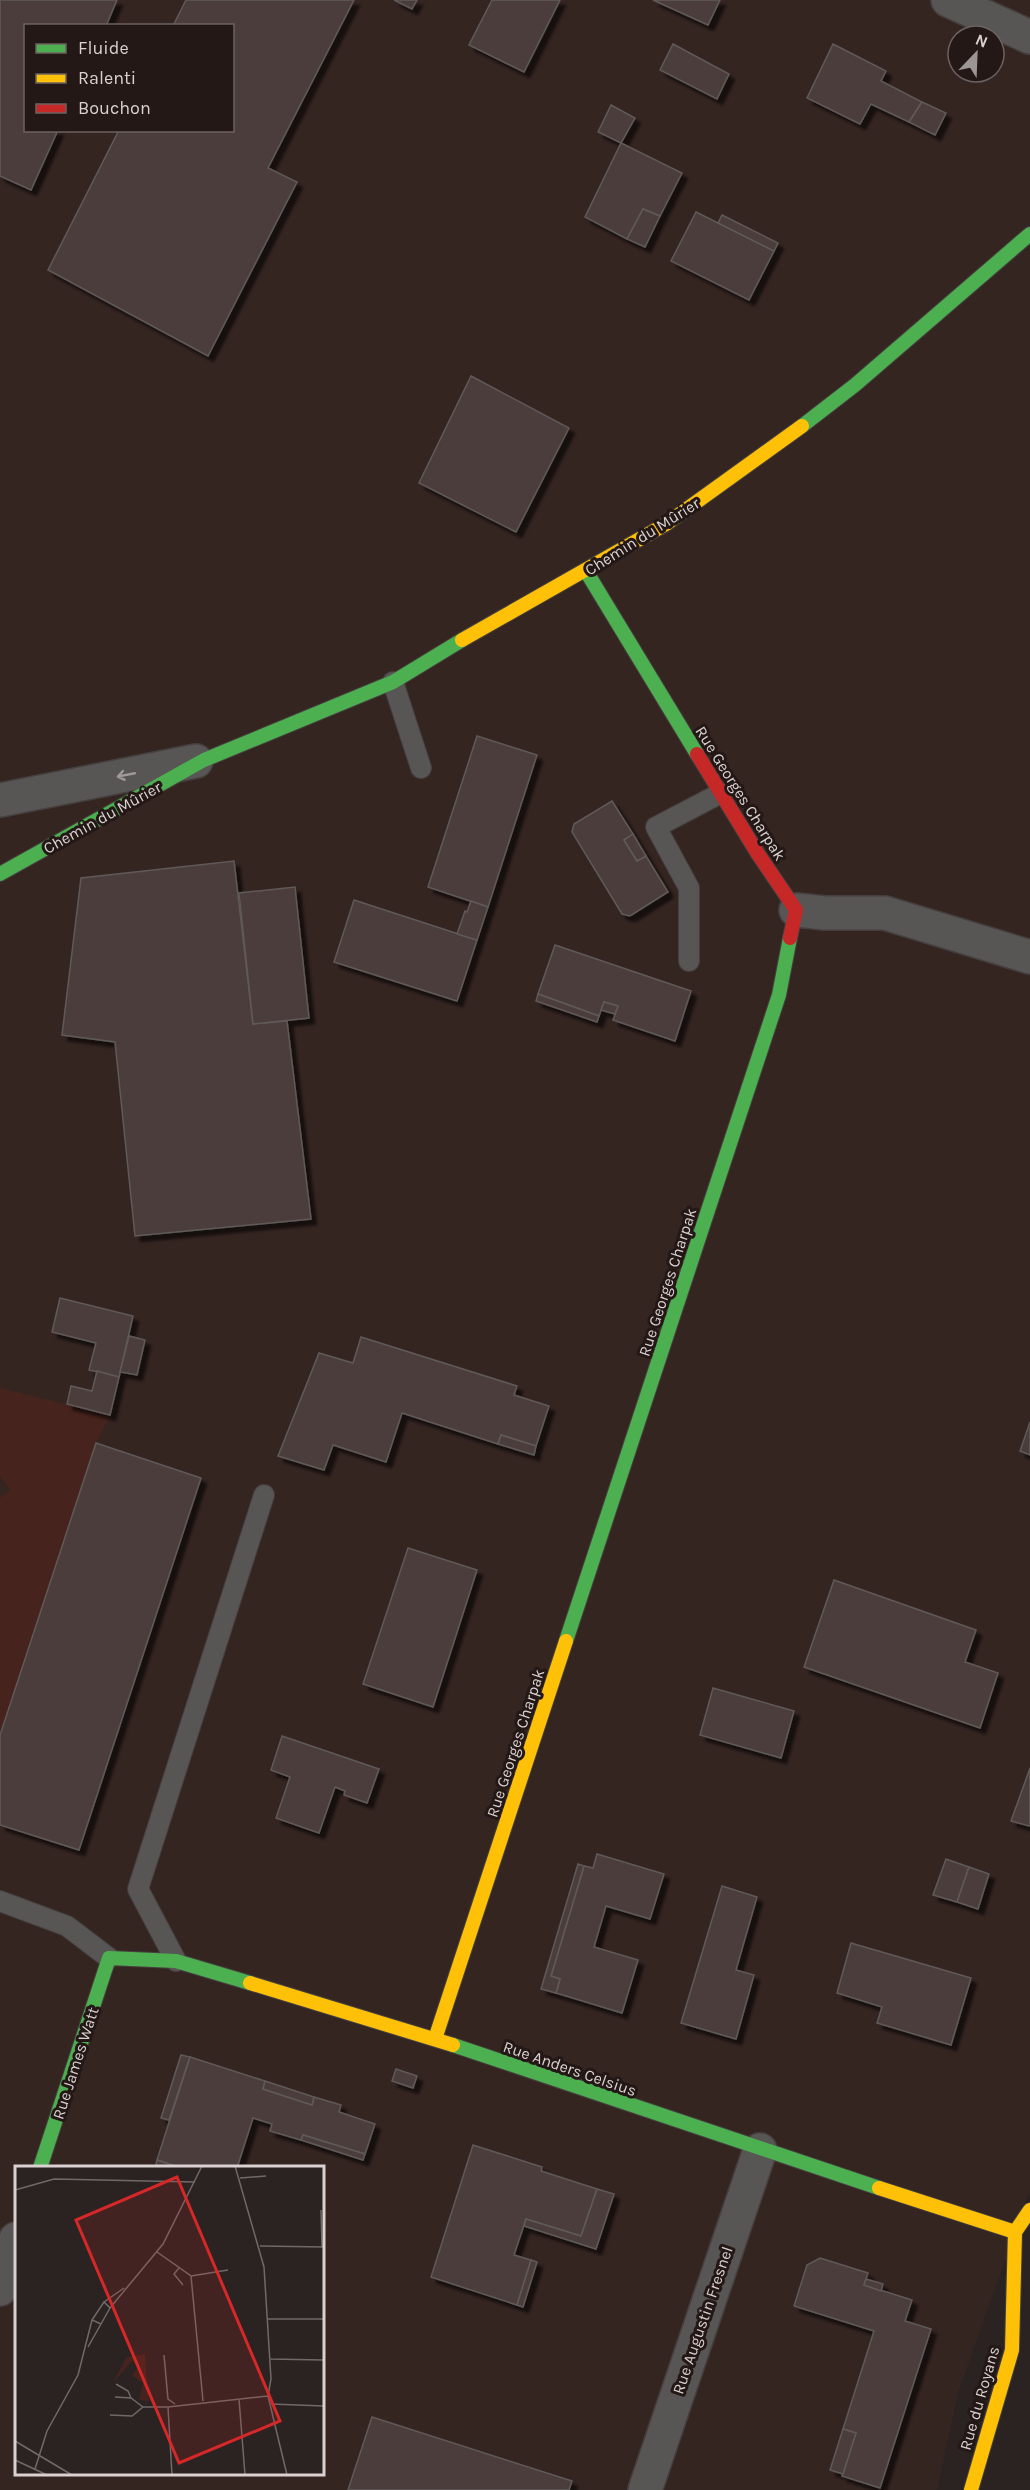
<svg xmlns="http://www.w3.org/2000/svg" width="1030" height="2490" font-family="Karla,sans-serif">
	<style>
		.built { fill: #352521; fill-rule: evenodd }
		.green { fill: #46231d }
		.building { fill: #4c3d3b; stroke: #5f5a59; stroke-width: 1.5; filter: url(#shadow) }
		.lines { fill: none; stroke-linecap: round; stroke-linejoin: round }
		.lane-casing { stroke: #45403f; stroke-width: 22 }
		.street-casing { stroke: #45403f; stroke-width: 36 }
		.fast-casing { stroke: #45403f; stroke-width: 16 }
		.slow-casing { stroke: #45403f; stroke-width: 16 }
		.jam-casing { stroke: #45403f; stroke-width: 16 }
		.lane { stroke: #585555; stroke-width: 20 }
		.street { stroke: #585555; stroke-width: 33 }
		.fast { stroke: #4caf50; stroke-width: 14 }
		.slow { stroke: #ffc107; stroke-width: 14 }
		.jam { stroke: #c62828; stroke-width: 14 }
		.oneway { stroke: #a09a99 }
		.labels { text-anchor: middle; stroke-width: 6; stroke-linejoin: round; paint-order: stroke }
		.street-label { font-size: 16px; fill: #dad2d1; stroke: #231816 }
		.inset-road { fill: none; stroke: #706968; stroke-width: 1.5 }
		.view { fill: #d62828; fill-opacity: 0.15; stroke: #d62828; stroke-width: 3 }
		.inset-edge { fill: none; stroke: #dad2d1; stroke-width: 3 }
	</style>
	<defs>
		<filter id="shadow"><feDropShadow dx="5.5" dy="5.5" stdDeviation="1.5" flood-color="#0009"/></filter>
	</defs>
	<rect width="100%" height="100%" fill="#2a2322"/>
	<!-- built -->
	<path class="built" d="M 0,0 L 1030,0 L 1030,2190 L 958,2393 L 937,2490 L 0,2490 ZM 26,26 L 232,26 L 232,130 L 26,130 ZM 958,36 L 994,36 L 994,72 L 958,72 ZM 16,2168 L 322,2168 L 322,2474 L 16,2474 Z"/>
	<!-- green -->
	<polygon class="green" points="0,1388 110,1415 96,1443 0,1735 0,1498 10,1490 0,1476"/>
	<!-- building -->
	<g class="building">
		<polygon points="0,0 117,0 106,26 26,26 26,130 58,130 31,190 0,176"/>
		<polygon points="186,0 354,0 268,168 297,182 208,356 48,270 119,130 232,130 232,26 173,26"/>
		<polygon points="394,0 417,0 412,9"/>
		<polygon points="492,0 560,0 524,72 469,45"/>
		<polygon points="653,0 720,0 708,25"/>
		<polygon points="673,44 729,74 717,99 660,70"/>
		<polygon points="833,44 886,71 881,81 922,102 909,122 871,104 860,124 807,98"/>
		<polygon points="922,102 946,113 935,135 909,122"/>
		<polygon points="611,105 635,118 621,143 598,132"/>
		<polygon points="621,143 682,173 660,216 643,209 627,239 585,217"/>
		<polygon points="643,209 660,216 645,247 627,239"/>
		<polygon points="696,212 774,251 749,300 671,261"/>
		<polygon points="722,215 778,243 774,251 718,223"/>
		<polygon points="471,376 569,428 516,532 419,483"/>
		<polygon points="477,736 537,755 488,907 428,887"/>
		<polygon points="612,801 633,834 624,840 637,861 646,856 668,892 630,916 622,914 572,832 574,824"/>
		<polygon points="633,834 646,856 637,861 624,840"/>
		<polygon points="234,861 253,1024 287,1021 311,1219 135,1236 115,1042 62,1035 81,878"/>
		<polygon points="295,887 309,1018 253,1024 239,893"/>
		<polygon points="354,900 477,940 457,1001 334,962"/>
		<polygon points="471,901 488,907 477,940 457,934 465,911 467,912"/>
		<polygon points="555,945 691,991 675,1041 613,1020 618,1006 604,1002 599,1016 538,994"/>
		<polygon points="538,994 599,1016 597,1022 536,1001"/>
		<polygon points="604,1002 618,1006 615,1014 601,1010"/>
		<polygon points="60,1298 133,1316 119,1377 89,1370 96,1343 52,1332"/>
		<polygon points="129,1336 145,1340 137,1375 120,1372"/>
		<polygon points="361,1337 517,1386 514,1395 549,1406 536,1446 501,1435 498,1444 402,1413 386,1462 333,1445 324,1470 278,1456 319,1353 353,1363"/>
		<polygon points="97,1371 119,1377 110,1415 67,1404 71,1386 92,1391"/>
		<polygon points="1030,1422 1030,1455 1020,1451"/>
		<polygon points="501,1435 536,1446 534,1455 498,1444"/>
		<polygon points="96,1443 201,1478 79,1850 0,1825 0,1735"/>
		<polygon points="408,1548 477,1570 433,1707 363,1684"/>
		<polygon points="834,1580 976,1630 965,1662 998,1673 980,1728 804,1667"/>
		<polygon points="713,1688 794,1711 781,1758 700,1735"/>
		<polygon points="282,1736 379,1769 367,1803 344,1795 345,1791 335,1787 319,1833 276,1818 290,1777 271,1770"/>
		<polygon points="1030,1768 1030,1825 1029,1826 1011,1821"/>
		<polygon points="597,1854 664,1874 650,1919 606,1906 594,1947 638,1960 622,2013 556,1993 560,1979 551,1976 584,1866 593,1868"/>
		<polygon points="946,1859 969,1867 957,1902 933,1895"/>
		<polygon points="578,1864 584,1866 551,1976 560,1979 556,1993 541,1989"/>
		<polygon points="969,1867 989,1874 978,1909 957,1902"/>
		<polygon points="722,1886 757,1897 736,1970 754,1975 736,2039 681,2023"/>
		<polygon points="851,1943 971,1978 951,2045 877,2023 882,2007 837,1993"/>
		<polygon points="181,2055 190,2057 169,2120 161,2118"/>
		<polygon points="190,2057 265,2081 263,2089 312,2105 314,2097 341,2105 339,2112 375,2124 365,2154 303,2135 301,2140 270,2131 272,2124 253,2118 237,2168 181,2168 157,2160"/>
		<polygon points="396,2069 417,2076 413,2088 392,2081"/>
		<polygon points="265,2081 314,2097 312,2105 263,2089"/>
		<polygon points="303,2135 365,2154 363,2160 301,2140"/>
		<polygon points="473,2145 542,2167 541,2171 597,2189 581,2236 526,2219 514,2255 531,2260 517,2305 431,2277"/>
		<polygon points="157,2160 181,2168 155,2168"/>
		<polygon points="597,2189 614,2194 596,2249 524,2226 526,2219 581,2236"/>
		<polygon points="820,2258 868,2273 864,2285 912,2300 905,2321 931,2329 880,2488 842,2476 856,2433 843,2429 874,2331 794,2306 807,2265"/>
		<polygon points="531,2260 537,2262 523,2307 517,2305"/>
		<polygon points="866,2279 883,2284 881,2291 864,2285"/>
		<polygon points="372,2417 572,2481 569,2490 348,2490"/>
		<polygon points="843,2429 856,2433 843,2474 830,2470"/>
	</g>
	<g class="lines">
		<!-- lane casing -->
		<g class="lane-casing">
			<g id="lane">
				<polyline points="393,682 421,768"/>
				<polyline points="689,961 689,888 656,827 721,793"/>
				<polyline points="0,1901 67,1926 109,1958"/>
				<polyline points="176,1961 138,1889 264,1495"/>
			</g>
		</g>
		<!-- street casing -->
		<g class="street-casing">
			<g id="street">
				<polyline points="948,0 1030,37"/>
				<polyline points="0,800 196,761"/>
				<polyline points="796,910 825,913 885,913 1030,957"/>
				<polyline points="0,2289 16,2239"/>
				<polyline points="645,2490 760,2150"/>
			</g>
		</g>
		<!-- fast casing -->
		<g class="fast-casing">
			<g id="fast">
				<polyline points="802,426 855,385 1030,234"/>
				<polyline points="586,571 697,754"/>
				<polyline points="0,874 204,760 393,682 462,640"/>
				<polyline points="566,1641 779,995 790,938"/>
				<polyline points="453,2045 879,2188"/>
				<polyline points="40,2168 109,1958 176,1961 250,1983"/>
			</g>
		</g>
		<!-- slow casing -->
		<g class="slow-casing">
			<g id="slow">
				<polyline points="462,640 666,524 802,426"/>
				<polyline points="250,1983 453,2045"/>
				<polyline points="435,2039 566,1641"/>
				<polyline points="879,2188 1015,2232"/>
				<polyline points="971,2490 1012,2350 1015,2232 1030,2210"/>
			</g>
		</g>
		<!-- jam casing -->
		<g class="jam-casing">
			<polyline id="jam" points="697,754 758,854 796,910 790,938"/>
		</g>
		<!-- lane -->
		<use href="#lane" class="lane"/>
		<!-- street -->
		<use href="#street" class="street"/>
		<!-- fast -->
		<use href="#fast" class="fast"/>
		<!-- slow -->
		<use href="#slow" class="slow"/>
		<!-- jam -->
		<use href="#jam" class="jam"/>
	</g>
	<!-- one-way arrows -->
	<defs><path id="oneway-shaft" d="M-6 0H5M1.5-3L5.5 0L1.5 3" fill="none" stroke-width="1.6" stroke-linecap="round" stroke-linejoin="round" transform="scale(1.5)"/></defs>
	<use class="oneway" href="#oneway-shaft" transform="translate(126 775) rotate(169)"/>
	<g class="labels">
		<!-- street labels -->
		<g class="street-label">
			<text transform="translate(642 536) rotate(-32)" y="6">Chemin du Mûrier</text>
			<text transform="translate(741 793) rotate(58)" y="6">Rue Georges Charpak</text>
			<text transform="translate(102 817) rotate(-29)" y="6">Chemin du Mûrier</text>
			<text transform="translate(667 1282) rotate(-72)" y="6">Rue Georges Charpak</text>
			<text transform="translate(515 1743) rotate(-72)" y="6">Rue Georges Charpak</text>
			<text transform="translate(75 2063) rotate(-72)" y="6">Rue James Watt</text>
			<text transform="translate(570 2068) rotate(19)" y="6">Rue Anders Celsius</text>
			<text transform="translate(702 2320) rotate(-71)" y="6">Rue Augustin Fresnel</text>
			<text transform="translate(979 2398) rotate(-74)" y="6">Rue du Royans</text>
		</g>
	</g>
	<!-- overview -->
	<g transform="translate(15 2166)">
		<rect width="309" height="309" fill="#2a2322"/>
		<path d="M 130,188 L 130,191 L 134,235 L 124,234 L 128,217 L 117,210 L 124,199 L 117,195 L 97,218 L 112,191 Z" fill="#46231d"/>
		<path class="inset-road" d="M 220,0 L 249,101 L 256,213 L 253,230 L 272,309M 225,12 L 251,10M 0,24 L 39,13 L 180,16M 306,44 L 307,81M 245,80 L 309,81M 142,86 L 176,110 L 188,235M 164,102 L 159,108 L 168,119M 176,110 L 213,104M 89,136 L 109,122M 95,142 L 148,78 L 187,0M 252,153 L 309,153M 73,181 L 95,142 L 89,136 L 77,154 L 86,158M 149,189 L 153,233 L 160,238M 254,193 L 309,194M 101,218 L 113,225 L 116,232M 100,231 L 116,232 L 128,241 L 153,241 L 253,230M 224,233 L 230,309M 256,238 L 309,240M 153,241 L 157,309M 95,249 L 117,250 L 128,241M 0,275 L 57,309M 0,294 L 32,309M 20,303 L 32,265 L 63,209 L 77,154"/>
		<path class="view" d="M 162,11 L 265,255 L 164,297 L 61,54 Z"/>
		<rect width="309" height="309" class="inset-edge"/>
	</g>
	<!-- legend -->
	<rect x="24" y="24" width="210" height="108" fill="#231816" stroke="#6c6261" stroke-width="1.5"/>
	<rect x="36" y="44" width="30" height="9" fill="#4caf50" stroke="#6c6261" stroke-width="1.5"/>
	<text x="78" y="54" font-size="18" fill="#dad2d1">Fluide</text>
	<rect x="36" y="74" width="30" height="9" fill="#ffc107" stroke="#6c6261" stroke-width="1.5"/>
	<text x="78" y="84" font-size="18" fill="#dad2d1">Ralenti</text>
	<rect x="36" y="104" width="30" height="9" fill="#c62828" stroke="#6c6261" stroke-width="1.5"/>
	<text x="78" y="114" font-size="18" fill="#dad2d1">Bouchon</text>
	<!-- north arrow -->
	<g transform="translate(976 54) rotate(23)"><circle r="28" fill="#231816" stroke="#6c6261" stroke-width="1.5"/>
	<path d="M0-4.5L10 22L0 15L-10 22Z" fill="#9c9594"/>
	<text y="-9" font-size="16" font-weight="bold" text-anchor="middle" fill="#dad2d1">N</text>
	</g>
</svg>
